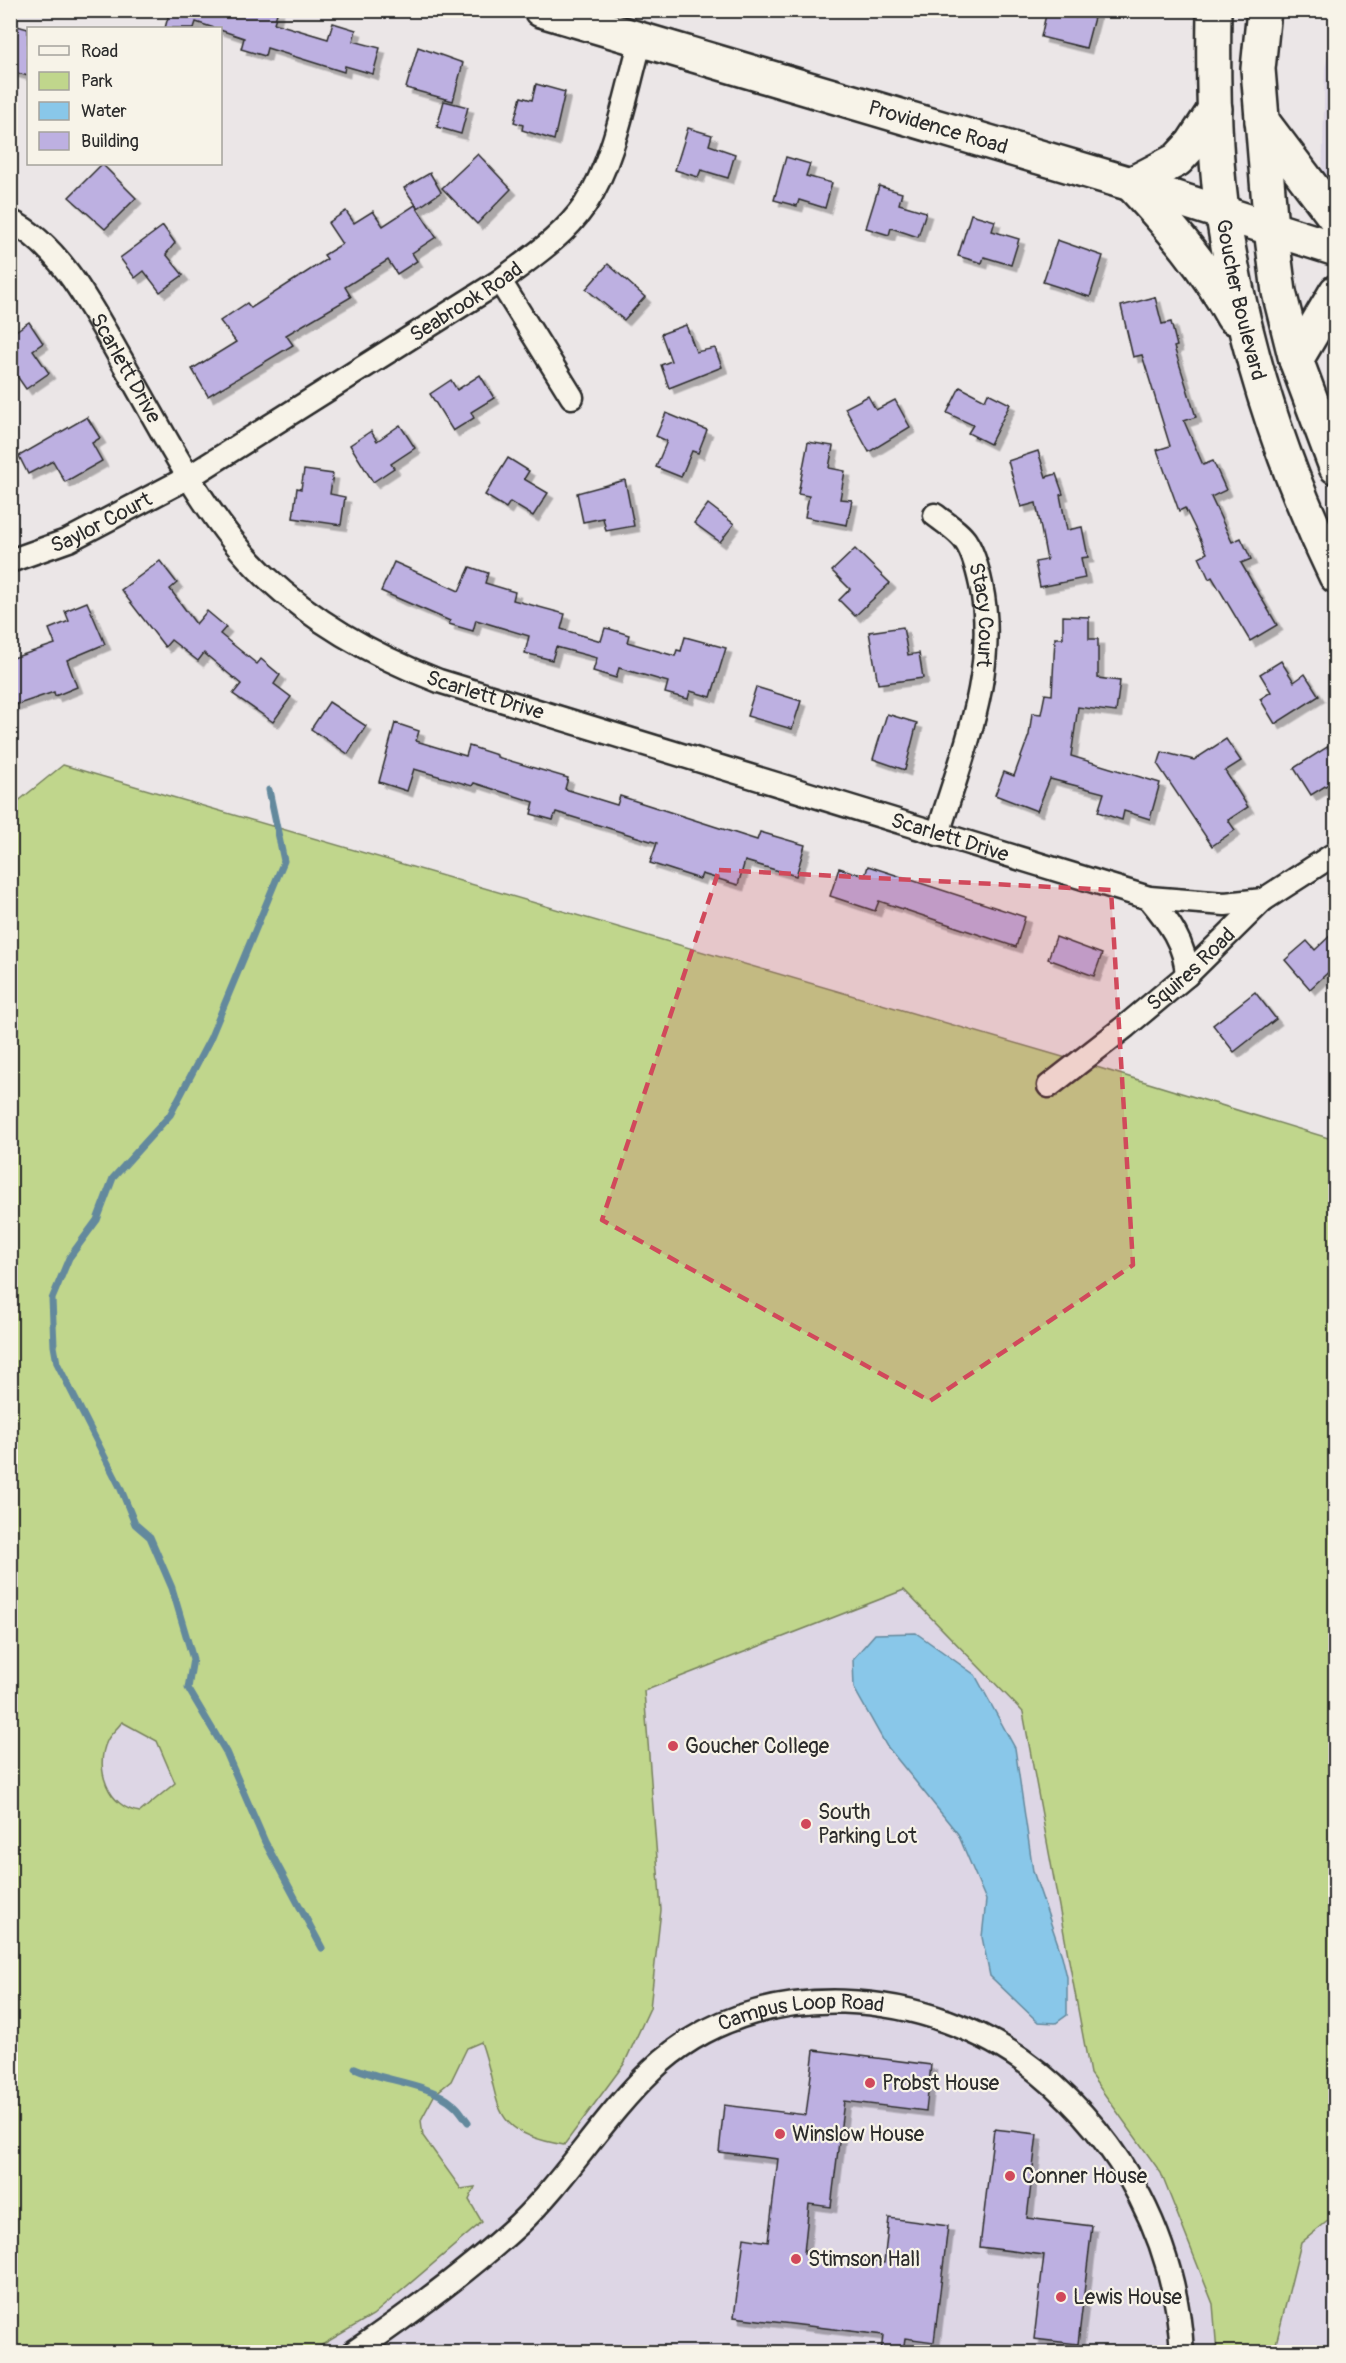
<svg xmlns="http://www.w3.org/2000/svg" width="1346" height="2363" font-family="Pangolin,sans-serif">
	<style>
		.built { fill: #ddd6e5 }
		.green { fill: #c0d68c; stroke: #76805c; stroke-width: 1.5; fill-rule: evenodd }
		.water { fill: #89c7e9; stroke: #63899d; stroke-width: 1.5 }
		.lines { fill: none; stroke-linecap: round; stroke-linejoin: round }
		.stream { stroke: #63899d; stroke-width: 7 }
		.building { fill: #bdb0e1; stroke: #2b2b2b; stroke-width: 1.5; filter: url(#shadow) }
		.street-casing { stroke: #2b2b2b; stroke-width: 27 }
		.secondary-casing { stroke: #2b2b2b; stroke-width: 38 }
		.street { stroke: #f7f3e8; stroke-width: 22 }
		.secondary { stroke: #f7f3e8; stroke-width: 33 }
		.marked { fill: #d1495b; fill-opacity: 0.2; stroke: #d1495b; stroke-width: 4.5; stroke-dasharray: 12 8; stroke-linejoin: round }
		.poi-dot { fill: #d1495b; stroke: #f7f3e8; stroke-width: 2 }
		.labels { text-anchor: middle; stroke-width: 4.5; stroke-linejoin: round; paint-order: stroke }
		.street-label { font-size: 21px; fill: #2b2b2b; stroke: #f7f3e8 }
		.poi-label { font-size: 21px; fill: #2b2b2b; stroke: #f7f3e8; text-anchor: start }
	</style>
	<defs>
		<filter id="shadow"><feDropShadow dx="5.5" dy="5.5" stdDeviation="0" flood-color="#0004"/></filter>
	</defs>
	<rect width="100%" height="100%" fill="#ebe6e7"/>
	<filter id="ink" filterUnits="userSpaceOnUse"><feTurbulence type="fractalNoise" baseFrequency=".0167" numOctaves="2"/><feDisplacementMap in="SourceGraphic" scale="12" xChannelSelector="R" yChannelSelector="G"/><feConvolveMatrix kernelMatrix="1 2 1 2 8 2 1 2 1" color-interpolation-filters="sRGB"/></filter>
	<g filter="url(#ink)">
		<!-- built -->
		<g class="built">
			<polygon points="1335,28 1335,195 1322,184 1325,68"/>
			<polygon points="63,765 1080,1062 1335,1140 1335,2352 11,2352 11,807"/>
		</g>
		<!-- green -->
		<path class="green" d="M 63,765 L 1080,1062 L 1335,1140 L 1335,2215 L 1301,2243 L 1274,2352 L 1217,2352 L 1213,2304 L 1161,2173 L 1090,2074 L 1023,1712 L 904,1590 L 644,1691 L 661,1910 L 650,2008 L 624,2064 L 564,2145 C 485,2132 503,2103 481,2042 L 467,2048 L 451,2081 L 435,2094 L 421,2120 L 423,2136 L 461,2189 L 475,2187 L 469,2200 L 482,2222 L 373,2315 L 310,2352 L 11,2352 L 11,807 ZM 122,1722 L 157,1741 L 175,1783 L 140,1812 C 108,1808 94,1768 107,1741 C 110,1734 118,1728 122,1722 Z"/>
		<!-- water -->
		<polygon class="water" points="916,1633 975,1675 1015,1748 1033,1871 1062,1956 1067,1977 1067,2015 1056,2023 1038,2022 990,1976 982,1937 986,1900 958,1834 886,1745 854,1688 853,1659 875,1634"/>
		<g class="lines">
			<!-- stream -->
			<g class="stream">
				<polyline points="269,790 284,861 210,1039 170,1115 113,1178 97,1220 69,1258 52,1299 54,1346 57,1363 120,1487 135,1524 150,1537 172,1588 193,1659 188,1688 226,1752 265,1842 322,1948"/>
				<path d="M 355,2068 C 383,2081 430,2083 453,2104 C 459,2108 463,2116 468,2122"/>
			</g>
		</g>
		<!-- building -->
		<g class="building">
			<polygon points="170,10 278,10 274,23 328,39 333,23 356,30 353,41 380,48 373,74 345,66 344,72 267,48 265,56 241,49 244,38 196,22 194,28 165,28"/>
			<polygon points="1047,10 1096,10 1086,48 1041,37"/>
			<polygon points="10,24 28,29 28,76 10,71"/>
			<polygon points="418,47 463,63 453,101 406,88"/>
			<polygon points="536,84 565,92 554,140 522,130 523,125 514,122 521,97 532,100"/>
			<polygon points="444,101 468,107 461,134 437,127"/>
			<polygon points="688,128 712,135 709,145 735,154 728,178 701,170 698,177 675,170"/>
			<polygon points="478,154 511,189 477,224 442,188"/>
			<polygon points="786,157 810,164 806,176 832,183 825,208 799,200 797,206 774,200"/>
			<polygon points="102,164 136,198 105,229 69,197"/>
			<polygon points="430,173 441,192 418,208 404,188"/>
			<polygon points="879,186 902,193 899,204 926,212 918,237 891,228 889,235 866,228"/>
			<polygon points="415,205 436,237 412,253 417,261 397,274 388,260 345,287 351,297 286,335 293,345 208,396 192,369 236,342 220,321 247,303 251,308 327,259 324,255 342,244 328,223 346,211 354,223 373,211 383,226"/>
			<polygon points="971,214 995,221 992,231 1019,239 1011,265 984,257 982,263 958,256"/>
			<polygon points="163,226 175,243 166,254 183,275 160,292 144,271 135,278 120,258"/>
			<polygon points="1057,240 1103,256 1090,297 1043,282"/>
			<polygon points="608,264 645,297 624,320 586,289"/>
			<polygon points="1155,297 1162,324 1171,322 1177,346 1174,347 1196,417 1184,421 1203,465 1213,461 1226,490 1211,497 1232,542 1241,538 1251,559 1241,563 1277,625 1250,641 1212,577 1209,579 1199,557 1207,553 1185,508 1179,511 1157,450 1170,446 1142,355 1133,357 1121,306"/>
			<polygon points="29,322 43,343 33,350 49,373 26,389 10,366 10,335"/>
			<polygon points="686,325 696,352 715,348 722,367 669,388 661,365 671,361 661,334"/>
			<polygon points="480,375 494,398 471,412 474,418 453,431 430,394 451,380 457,390"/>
			<polygon points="960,387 985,400 988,393 1010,404 990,444 968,433 973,425 947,413"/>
			<polygon points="868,396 876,410 895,400 910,427 869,452 845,408"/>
			<polygon points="666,413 707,430 698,453 692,451 681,477 656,467 667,441 656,436"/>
			<polygon points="87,417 100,438 92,443 102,461 65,482 53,461 28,474 19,456"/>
			<polygon points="400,425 415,448 391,464 394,468 373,482 350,445 371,431 377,441"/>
			<polygon points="808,442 833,446 829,468 845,471 840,499 852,500 847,525 805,517 809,496 798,494"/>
			<polygon points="1038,451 1046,477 1056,474 1063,494 1060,495 1067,530 1082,527 1088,557 1081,558 1085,578 1040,587 1035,562 1047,560 1036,503 1021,507 1008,461"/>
			<polygon points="508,458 529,471 524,479 548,493 533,516 510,502 506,508 485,495"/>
			<polygon points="304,470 333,474 330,494 345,497 341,525 293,518 297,488 301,489"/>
			<polygon points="625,480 634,526 606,531 603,518 583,522 577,493"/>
			<polygon points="708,504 734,524 720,542 694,523"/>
			<polygon points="855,549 890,583 855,616 839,600 850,589 832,571"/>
			<polygon points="160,561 177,583 170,589 196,624 207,611 226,627 220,634 257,664 261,659 280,675 274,684 291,697 273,722 233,694 241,684 204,653 198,661 171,640 165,647 121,590"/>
			<polygon points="394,562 459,591 470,567 488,573 485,583 515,592 513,600 565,614 561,629 601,641 605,628 610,629 629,635 627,642 675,656 677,650 681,651 685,637 726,648 711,697 690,691 688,699 665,693 668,682 619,668 616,678 593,671 597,658 556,647 552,660 525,653 529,636 476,620 473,631 449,624 450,621 381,591"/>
			<polygon points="87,602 105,644 67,660 77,687 55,696 54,692 10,707 10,659 55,644 49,629 69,621 65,611"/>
			<polygon points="1063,616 1089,617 1089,639 1098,639 1098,678 1120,681 1116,712 1078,707 1071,756 1160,783 1150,819 1124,811 1122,820 1098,812 1104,793 1050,779 1037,811 995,795 1004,772 1014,776 1029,735 1032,713 1041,714 1045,694 1052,695 1055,638 1063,638"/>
			<polygon points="903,627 908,655 919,653 923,678 878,684 869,632"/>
			<polygon points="1281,661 1294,682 1305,674 1319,696 1275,724 1260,699 1271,692 1260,674"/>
			<polygon points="756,687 801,701 792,729 747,716"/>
			<polygon points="329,702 366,726 348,754 311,729"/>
			<polygon points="887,714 917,723 905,770 873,759"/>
			<polygon points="395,723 419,731 416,741 466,756 469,746 497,755 497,757 568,778 565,789 617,805 620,796 757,840 760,832 805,845 796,876 745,861 738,885 702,874 700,879 650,863 657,843 556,812 553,820 531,814 534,802 474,783 472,786 414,769 407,791 379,782"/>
			<polygon points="1226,739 1241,761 1225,771 1248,807 1228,820 1235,830 1212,846 1158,765 1162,752 1194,760"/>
			<polygon points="1335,742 1335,780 1311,795 1294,768"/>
			<polygon points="868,866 1025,917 1016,947 879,901 875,911 830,896 839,868 865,876"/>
			<polygon points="1335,931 1335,966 1310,989 1285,960 1307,941 1315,950"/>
			<polygon points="1056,937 1102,954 1094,976 1048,959"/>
			<polygon points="1255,992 1276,1019 1234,1052 1213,1025"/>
			<polygon points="814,2050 931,2065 926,2111 844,2101 831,2207 809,2204 804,2253 884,2263 889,2218 948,2226 934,2342 905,2338 903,2352 881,2352 883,2335 734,2317 744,2238 768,2242 778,2159 719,2152 724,2105 806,2115"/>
			<polygon points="994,2129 1037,2134 1027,2218 1092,2226 1078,2344 1034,2339 1044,2255 980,2247"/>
		</g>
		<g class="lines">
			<!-- street casing -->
			<g class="street-casing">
				<g id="street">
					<path id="s1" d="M 10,221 C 61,245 95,314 122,361 C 164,433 205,519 265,576 C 316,624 374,656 439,681 L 1149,898 L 1225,904 L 1263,900"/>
					<polyline points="500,281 572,397"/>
					<path id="s2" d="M 935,515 C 945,523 960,532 966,542 C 974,554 978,571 981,585 C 999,670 962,754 938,834"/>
					<path id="s3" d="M 10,561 L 69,540 L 189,477 L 500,281 C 530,258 563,237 585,205 C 615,160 626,92 641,40"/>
					<path d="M 1149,898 C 1169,922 1185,943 1187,975"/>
					<path id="s4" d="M 1049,1086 L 1126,1026 L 1187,975 L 1263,900 L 1336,853"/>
					<path id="s5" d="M 354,2352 C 411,2313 468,2271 519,2224 C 568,2177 603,2117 652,2070 C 754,1971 932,1986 1038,2072 C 1124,2142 1176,2242 1182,2352"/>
				</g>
			</g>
			<!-- secondary casing -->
			<g class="secondary-casing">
				<g id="secondary">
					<path id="s6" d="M 541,10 L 1131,184 L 1336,249"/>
					<path id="s7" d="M 1214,10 C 1213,74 1213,153 1223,216 C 1242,340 1281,463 1336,576"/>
					<polyline points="1264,10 1258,69 1271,229 1279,292 1296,360 1336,467"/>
					<polyline points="1262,121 1336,219"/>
					<polyline points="1131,184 1177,160 1192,144 1215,109"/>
					<path d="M 1132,185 C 1171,227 1206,267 1233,317"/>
					<polyline points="1296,360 1336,292"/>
				</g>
			</g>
			<!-- street -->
			<use href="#street" class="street"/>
			<!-- secondary -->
			<use href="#secondary" class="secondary"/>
		</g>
	</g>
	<!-- marked area -->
	<path class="marked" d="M 719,870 L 1111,890 L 1133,1265 L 930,1401 L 602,1220 Z"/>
	<!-- markers -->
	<g class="poi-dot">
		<circle cx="673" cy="1746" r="6"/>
		<circle cx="806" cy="1824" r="6"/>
		<circle cx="870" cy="2083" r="6"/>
		<circle cx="780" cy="2134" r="6"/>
		<circle cx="1010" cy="2176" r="6"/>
		<circle cx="796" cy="2259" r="6"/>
		<circle cx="1061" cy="2297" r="6"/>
	</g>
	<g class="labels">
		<!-- street labels -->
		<g class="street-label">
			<text dy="7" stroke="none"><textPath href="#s6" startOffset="414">Providence Road</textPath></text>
			<text dy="7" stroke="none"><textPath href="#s7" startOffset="292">Goucher Boulevard</textPath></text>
			<text dy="7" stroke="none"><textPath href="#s3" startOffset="526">Seabrook Road</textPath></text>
			<text dy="7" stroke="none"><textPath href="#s1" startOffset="190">Scarlett Drive</textPath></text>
			<text dy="7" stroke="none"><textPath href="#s3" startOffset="99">Saylor Court</textPath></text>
			<text dy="7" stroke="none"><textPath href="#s2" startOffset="117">Stacy Court</textPath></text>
			<text dy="7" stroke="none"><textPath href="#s1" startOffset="694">Scarlett Drive</textPath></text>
			<text dy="7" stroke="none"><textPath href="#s1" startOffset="1180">Scarlett Drive</textPath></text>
			<text dy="7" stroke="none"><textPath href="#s4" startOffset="184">Squires Road</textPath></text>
			<text dy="7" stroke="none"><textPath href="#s5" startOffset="578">Campus Loop Road</textPath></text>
		</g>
		<!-- poi labels -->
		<g class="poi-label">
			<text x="685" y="1753">Goucher College</text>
			<text x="818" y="1819">South<tspan x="818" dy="24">Parking Lot</tspan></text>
			<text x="882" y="2090">Probst House</text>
			<text x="792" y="2141">Winslow House</text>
			<text x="1022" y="2183">Conner House</text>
			<text x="808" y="2266">Stimson Hall</text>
			<text x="1073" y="2304">Lewis House</text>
		</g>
	</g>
	<!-- margin -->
	<rect width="1346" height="2363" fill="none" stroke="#f7f3e8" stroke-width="36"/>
	<rect x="18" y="18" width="1310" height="2327" fill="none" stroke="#2b2b2b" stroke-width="2" filter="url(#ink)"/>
	<!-- legend -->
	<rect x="27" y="27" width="195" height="138" fill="#f7f3e8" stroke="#a5a39c" stroke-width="1.5"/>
	<rect x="39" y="46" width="30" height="9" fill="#f7f3e8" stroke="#a5a39c" stroke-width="1.5"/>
	<text x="81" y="57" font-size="18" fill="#2b2b2b">Road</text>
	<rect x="39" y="72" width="30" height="18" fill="#c0d68c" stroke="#a5a39c" stroke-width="1.5"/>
	<text x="81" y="87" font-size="18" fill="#2b2b2b">Park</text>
	<rect x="39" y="102" width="30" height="18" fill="#89c7e9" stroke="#a5a39c" stroke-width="1.5"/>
	<text x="81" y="117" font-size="18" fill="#2b2b2b">Water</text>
	<rect x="39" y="132" width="30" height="18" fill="#bdb0e1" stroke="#a5a39c" stroke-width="1.5"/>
	<text x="81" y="147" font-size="18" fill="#2b2b2b">Building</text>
</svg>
